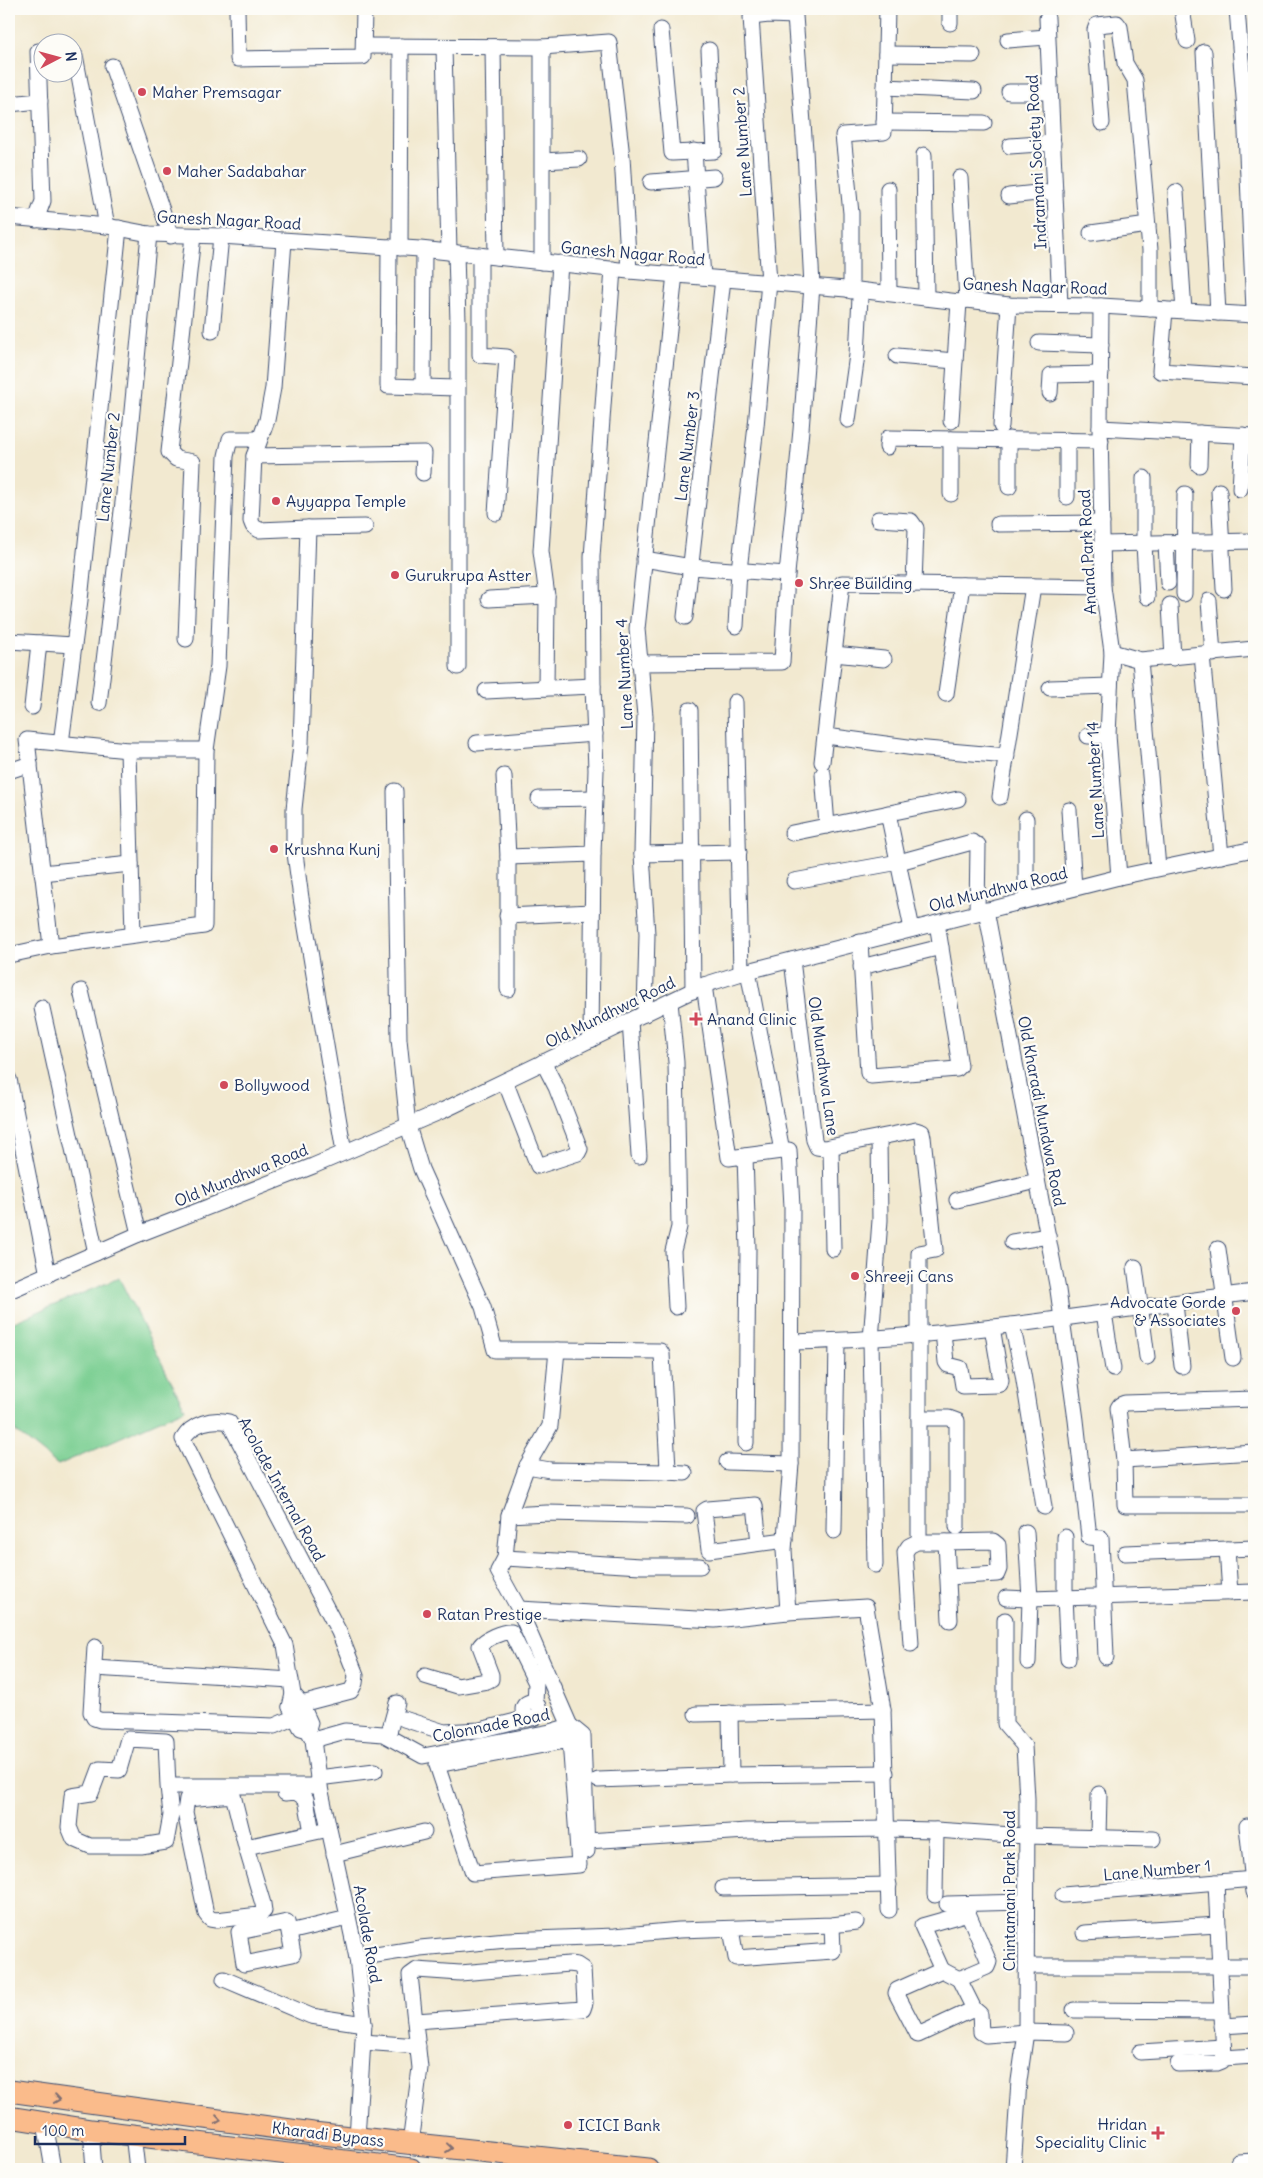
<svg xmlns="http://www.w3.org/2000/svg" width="1263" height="2178" font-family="Delius,sans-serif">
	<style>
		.built { fill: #f4cfdc }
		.green { fill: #7bcf93; stroke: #4b7f78 }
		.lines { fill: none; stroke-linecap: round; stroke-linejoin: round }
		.minor-casing { stroke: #3b4b6f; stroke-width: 17 }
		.highway-casing { stroke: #3b4b6f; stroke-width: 23 }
		.minor { stroke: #fff; stroke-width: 15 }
		.highway { stroke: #fabb8b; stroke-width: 21 }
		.oneway { stroke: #7f6e72 }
		.poi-dot { fill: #d1495b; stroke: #fdfcf7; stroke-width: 2 }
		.labels { text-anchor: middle; stroke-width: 4.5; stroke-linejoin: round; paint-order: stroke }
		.poi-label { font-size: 16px; fill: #1b2f5e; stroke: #fdfcf7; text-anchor: start }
		.street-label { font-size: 16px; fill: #1b2f5e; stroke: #fdfcf7 }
	</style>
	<rect width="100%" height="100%" fill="#fdfcf7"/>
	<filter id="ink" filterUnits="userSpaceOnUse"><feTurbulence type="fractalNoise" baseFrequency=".02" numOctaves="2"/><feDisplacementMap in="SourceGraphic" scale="10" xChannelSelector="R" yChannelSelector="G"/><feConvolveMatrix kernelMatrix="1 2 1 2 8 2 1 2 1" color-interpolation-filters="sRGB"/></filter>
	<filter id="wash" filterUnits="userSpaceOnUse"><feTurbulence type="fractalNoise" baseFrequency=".0096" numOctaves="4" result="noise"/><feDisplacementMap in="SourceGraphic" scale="20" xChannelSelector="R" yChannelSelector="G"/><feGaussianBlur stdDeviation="1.12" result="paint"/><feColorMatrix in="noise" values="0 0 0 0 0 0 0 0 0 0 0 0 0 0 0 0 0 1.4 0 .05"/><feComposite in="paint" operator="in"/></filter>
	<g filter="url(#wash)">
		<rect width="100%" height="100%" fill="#f2e9d0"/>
		<!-- built -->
		<polygon class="built" points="190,2165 190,2169 141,2169 141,2167"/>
		<!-- green -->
		<polygon class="green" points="119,1278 185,1409 58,1465 9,1426 9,1324"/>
	</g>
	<g filter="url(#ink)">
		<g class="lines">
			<!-- minor casing -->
			<g class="minor-casing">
				<g id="minor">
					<polyline points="237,9 238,59 363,57 364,9"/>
					<polyline points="1182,9 1187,41"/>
					<polyline points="1237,9 1245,110 1254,310"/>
					<polyline points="1047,18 1060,305"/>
					<polyline points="950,23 950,9"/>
					<polyline points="661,30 672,153 714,151 709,50"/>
					<polyline points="1008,40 1047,37"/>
					<polyline points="365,46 542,47 609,42 622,157 629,271"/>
					<polyline points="444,47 449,252"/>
					<polyline points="493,47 496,257"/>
					<polyline points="542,47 542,262"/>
					<polyline points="1204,52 1218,313"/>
					<polyline points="886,54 973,55"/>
					<polyline points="75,55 107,226"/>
					<polyline points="112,66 171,236"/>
					<polyline points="885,87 974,91"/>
					<polyline points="1009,92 1050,92"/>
					<polyline points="9,104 40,101"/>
					<polyline points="884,122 984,123"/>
					<polyline points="1102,123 1095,30 1097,25 1117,23 1120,27 1125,63 1135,80 1150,250 1150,309"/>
					<polyline points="1010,146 1053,143"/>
					<polyline points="694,151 703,277"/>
					<polyline points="924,155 926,298"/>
					<polyline points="543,161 579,159"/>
					<polyline points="960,178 967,300"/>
					<polyline points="651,182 714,177"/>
					<polyline points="888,189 889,293"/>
					<polyline points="1176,192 1184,311"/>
					<polyline points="1009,196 1055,191"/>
					<polyline points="9,217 107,226 149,234 221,236 420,249 629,271 858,290 959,302 967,300 1009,305 1101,306 1254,315"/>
					<polyline points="36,220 43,201 38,51"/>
					<polyline points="1091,233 1148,225"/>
					<polyline points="284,241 273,388 267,420 254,456 251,521 253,526 259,530 308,528 301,744 294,809 294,846 301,898 344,1152"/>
					<polyline points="389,247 388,386 457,388"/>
					<polyline points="400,248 401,46"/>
					<polyline points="456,253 458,322 458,667"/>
					<polyline points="480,255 480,355 507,357 496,513"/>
					<polyline points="851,291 851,213 843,135 884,132 887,9"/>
					<polyline points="1101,306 1100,428 1103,587 1112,652 1108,735 1119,877"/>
					<polyline points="1165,310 1160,371 1254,377"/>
					<polyline points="212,331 221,236"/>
					<polyline points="1039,343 1101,345"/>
					<polyline points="897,356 955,361"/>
					<polyline points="423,387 424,250"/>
					<polyline points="1050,393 1051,375 1101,374"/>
					<polyline points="848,420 857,355 860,297 858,290"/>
					<polyline points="951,421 959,302"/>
					<polyline points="1001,426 1009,305"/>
					<polyline points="1100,428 1254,436"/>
					<polyline points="887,447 888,438 1101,441"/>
					<polyline points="254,456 424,453 423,473"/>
					<polyline points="1199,465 1200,433"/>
					<polyline points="1144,478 1144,544 1147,597"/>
					<polyline points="1009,487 1009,439"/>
					<polyline points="1240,489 1243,435"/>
					<polyline points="1219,491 1224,589"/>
					<polyline points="951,494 951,439"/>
					<polyline points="1067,497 1067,440"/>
					<polyline points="878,519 911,521 916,528 914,584"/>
					<polyline points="998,524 1102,523"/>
					<polyline points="308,528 365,527"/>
					<polyline points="1166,543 1168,583"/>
					<polyline points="1102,544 1254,541"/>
					<polyline points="644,559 691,567 787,574"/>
					<polyline points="1184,594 1185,494"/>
					<polyline points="489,599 547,596"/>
					<polyline points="1209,601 1213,654"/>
					<polyline points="1170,605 1173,658"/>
					<polyline points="685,617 723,279"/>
					<polyline points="186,639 193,462 176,459 169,452 193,236"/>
					<polyline points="9,641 73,645"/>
					<polyline points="1112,652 1140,660 1254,649"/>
					<polyline points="834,654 884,659"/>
					<polyline points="1202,655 1221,856"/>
					<polyline points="1140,660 1158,868"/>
					<polyline points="639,663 782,662 787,574 801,430 812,286 805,150 795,16 769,15 751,17 769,282 756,426 739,570 736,626"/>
					<polyline points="546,688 547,596 541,551 560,263"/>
					<polyline points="1050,688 1110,686"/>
					<polyline points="486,691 593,686"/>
					<polyline points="946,694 962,585"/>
					<polyline points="735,702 741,973"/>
					<polyline points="99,703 124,494 149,234"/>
					<polyline points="32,707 39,643"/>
					<polyline points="690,710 693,991"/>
					<polyline points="826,736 915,748 1007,756"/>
					<polyline points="1088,736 1108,735"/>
					<polyline points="61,743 80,600 119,228"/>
					<polyline points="477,743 595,734"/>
					<polyline points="128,750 133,935"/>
					<polyline points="822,762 842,583 1103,587"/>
					<polyline points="9,771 30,764"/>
					<polyline points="823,774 827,826"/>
					<polyline points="504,776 508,857 508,989"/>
					<polyline points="395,791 399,1039 408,1126 421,1169 483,1307 495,1350 557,1350 550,1426 527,1466 509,1515 505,1558 498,1571 519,1609 570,1726"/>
					<polyline points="1000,797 1033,586"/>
					<polyline points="539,799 595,798"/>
					<polyline points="1069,810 1074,888"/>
					<polyline points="888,813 912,929"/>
					<polyline points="1026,819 1026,900"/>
					<polyline points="792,833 958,799"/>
					<polyline points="642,854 739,852"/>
					<polyline points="508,857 593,854"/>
					<polyline points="42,873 131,864"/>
					<polyline points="794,881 899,862 972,842"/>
					<polyline points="986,910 1058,1290 1076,1420 1089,1537 1101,1538 1106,1657"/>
					<polyline points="977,912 978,845"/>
					<polyline points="507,916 592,912"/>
					<polyline points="860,942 868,1073 871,1076 957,1069 960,1066 937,923"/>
					<polyline points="51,946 27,740 128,750 206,750"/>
					<polyline points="9,955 51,946 204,926 206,750 218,666 226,456 230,439 259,439"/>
					<polyline points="792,960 814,1140 817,1147 824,1148 916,1130 922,1132 923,1137 935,1250 919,1253 919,1534"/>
					<polyline points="861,967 941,947"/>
					<polyline points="748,971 782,1151"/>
					<polyline points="704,985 729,1158 789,1150 792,1207 791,1464 784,1550 788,1612"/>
					<polyline points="81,991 139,1234"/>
					<polyline points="670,1002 676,1062 679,1227 673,1251 676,1307"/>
					<polyline points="42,1008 96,1253"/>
					<polyline points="645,1014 647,934 642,854 645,716 637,629 675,274"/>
					<polyline points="630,1021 639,1156"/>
					<polyline points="591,1040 593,854 596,770 593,686 592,557 613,269"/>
					<polyline points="9,1079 48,1275"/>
					<polyline points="505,1081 538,1166 578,1153 580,1149 556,1087 543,1062"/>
					<polyline points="831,1147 833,1249"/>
					<polyline points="745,1156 748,1249 746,1443"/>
					<polyline points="957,1200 1037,1181"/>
					<polyline points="1012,1242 1048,1236"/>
					<polyline points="1218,1249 1233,1358"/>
					<polyline points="1135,1267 1147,1357"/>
					<polyline points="9,1291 139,1234 313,1166 444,1110 704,985 748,971 1119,877 1254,849"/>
					<polyline points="1175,1304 1182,1366"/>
					<polyline points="1104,1313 1113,1369"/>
					<polyline points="1012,1325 1023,1374 1044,1507"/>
					<polyline points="943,1332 946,1362 948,1365 960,1368 963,1386 997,1385 1000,1384 1001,1380 992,1327"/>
					<path d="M 792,1342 C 947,1339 1100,1312 1254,1292"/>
					<polyline points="1254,1399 1125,1403 1120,1405 1118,1408 1124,1460 1125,1505 1254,1505"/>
					<polyline points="919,1418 949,1418 957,1421 957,1527"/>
					<polyline points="1124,1460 1254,1452"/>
					<polyline points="727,1462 791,1464"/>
					<polyline points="527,1466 550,1470 666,1472 668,1469 662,1354 660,1351 557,1350"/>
					<polyline points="666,1472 685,1473"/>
					<polyline points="509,1515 547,1513 687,1516"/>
					<polyline points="834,1531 837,1341"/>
					<polyline points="1026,1532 1030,1599 1028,1662"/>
					<polyline points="1065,1537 1065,1597 1068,1659"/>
					<polyline points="946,1542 993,1541 998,1545 999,1569 997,1574 948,1577"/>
					<polyline points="759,1543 755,1505 707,1509 704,1511 709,1550 785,1540"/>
					<polyline points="1227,1549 1230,1593"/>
					<polyline points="1125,1553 1254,1548"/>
					<polyline points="505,1558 641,1566 700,1566"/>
					<polyline points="875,1565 871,1340 880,1220 879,1138"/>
					<polyline points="1006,1598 1030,1599 1254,1592"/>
					<polyline points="519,1609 715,1620 788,1612 866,1607 883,1710 889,1910"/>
					<polyline points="1005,1620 1005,1724 1024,1746 1027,1799 1026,2032 1019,2081 1013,2169"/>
					<polyline points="911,1644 905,1552 909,1546 917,1542 946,1542 950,1620"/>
					<polyline points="95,1647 91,1712 94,1718 100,1720 274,1726 295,1717"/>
					<polyline points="94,1668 291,1680"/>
					<path d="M 425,1676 L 458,1686 L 487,1681 L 491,1679 L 491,1675 L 480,1646 C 485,1639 502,1631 511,1632 L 536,1683 L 535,1703"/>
					<circle cx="531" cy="1710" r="8"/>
					<path d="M 290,1707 L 351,1691 L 355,1683 L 356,1675 L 339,1632 L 229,1422 C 212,1418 192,1423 183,1439 L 285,1645 L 293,1694"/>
					<polyline points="730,1713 731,1775"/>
					<polyline points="696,1714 883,1710"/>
					<polyline points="404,1719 444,1732 480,1730 528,1718"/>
					<polyline points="572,1727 583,1736 587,1851"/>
					<polyline points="308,1730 310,1723 301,1703 293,1694 290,1707 301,1728 308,1730 313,1740 318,1778 357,1958 364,2024 357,2138"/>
					<polyline points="388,1736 397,1703"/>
					<polyline points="313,1740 345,1731 383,1734 423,1756 550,1732 570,1726"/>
					<polyline points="570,1740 579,1865 473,1873 437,1765 570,1740 577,1732"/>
					<polyline points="318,1778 375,1771"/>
					<polyline points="598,1780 731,1775 886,1773"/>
					<polyline points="168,1786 166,1741 128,1739 119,1770 100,1769 91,1793 72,1796 69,1827 74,1839 90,1846 141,1846 166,1842 171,1815 168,1786 320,1786"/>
					<polyline points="285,1793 296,1792 306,1799 312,1832"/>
					<polyline points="1247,1826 1254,1892"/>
					<polyline points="1098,1838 1099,1794"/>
					<polyline points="587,1841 747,1831 887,1829 936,1830 1026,1836 1153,1839"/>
					<polyline points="246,1847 263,1904 264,1911 259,1915 216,1920 210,1919 206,1914 185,1812 187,1799 233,1795 246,1847 329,1829"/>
					<polyline points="334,1854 424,1832"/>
					<polyline points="1216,1882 1224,2058"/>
					<polyline points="723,1888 889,1885"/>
					<polyline points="935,1895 936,1830"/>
					<polyline points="1063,1895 1254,1879"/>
					<polyline points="947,1904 1026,1902"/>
					<polyline points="731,1929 736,1958 833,1951 832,1925"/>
					<polyline points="289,1932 293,1954 244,1964 239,1932 287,1922 289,1932 348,1918"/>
					<polyline points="1084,1933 1218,1925"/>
					<polyline points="357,1958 420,1948 507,1940 615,1936 679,1930 832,1925 856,1922"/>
					<polyline points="1027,1966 1254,1966"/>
					<polyline points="942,1970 922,1926 968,1913 989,1962 987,1967 959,1979 974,2009"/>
					<polyline points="224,1979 311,2016 364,2024"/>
					<polyline points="959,1979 942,1970 897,1990 896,1993 918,2035 974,2009 980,2014 981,2032 986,2035 1026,2032 1066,2033"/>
					<polyline points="1074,2010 1221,2011"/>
					<polyline points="1222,2026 1254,2024"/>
					<polyline points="363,2042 418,2046"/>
					<polyline points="1140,2052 1223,2047"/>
					<polyline points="1178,2064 1217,2063 1222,2061 1224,2058 1254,2056"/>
					<polyline points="45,2123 53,2169"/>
					<polyline points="91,2130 94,2169"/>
					<polyline points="133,2134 137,2169"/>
					<polyline points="410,2144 420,2068 410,1975 417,1970 460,1973 569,1964 577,1965 583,1969 585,2003 583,2009 416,2021"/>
					<polyline points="1238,2162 1254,2161"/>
				</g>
			</g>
			<!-- highway casing -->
			<g class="highway-casing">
				<g id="highway">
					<polyline points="9,2091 313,2133 648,2169"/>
					<polyline points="9,2117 91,2130 411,2169"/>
				</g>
			</g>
			<!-- minor -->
			<use href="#minor" class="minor"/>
			<!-- highway -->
			<use href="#highway" class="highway"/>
		</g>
		<!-- one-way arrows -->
		<defs><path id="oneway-chevron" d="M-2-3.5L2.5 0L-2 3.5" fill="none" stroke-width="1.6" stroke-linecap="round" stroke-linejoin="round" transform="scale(1.25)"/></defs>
		<g class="oneway">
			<use href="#oneway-chevron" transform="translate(57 2099) rotate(8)"/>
			<use href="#oneway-chevron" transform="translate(218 2120) rotate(8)"/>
			<use href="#oneway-chevron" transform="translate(449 2148) rotate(6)"/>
		</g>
	</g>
	<!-- markers -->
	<g class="poi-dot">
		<circle cx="142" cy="92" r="5"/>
		<circle cx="167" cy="171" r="5"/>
		<circle cx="276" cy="501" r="5"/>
		<circle cx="395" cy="575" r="5"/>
		<circle cx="799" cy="583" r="5"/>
		<circle cx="274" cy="849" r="5"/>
		<path d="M693.5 1011.5h5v5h5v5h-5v5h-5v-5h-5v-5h5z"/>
		<circle cx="224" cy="1085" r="5"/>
		<circle cx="855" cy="1276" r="5"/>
		<circle cx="1236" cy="1311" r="5"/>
		<circle cx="427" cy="1614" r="5"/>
		<circle cx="568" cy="2125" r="5"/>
		<path d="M1155.5 2125.5h5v5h5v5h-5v5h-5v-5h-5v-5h5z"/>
	</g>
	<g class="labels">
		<!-- poi labels -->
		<g class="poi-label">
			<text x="152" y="98">Maher Premsagar</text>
			<text x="177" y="177">Maher Sadabahar</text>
			<text x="286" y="507">Ayyappa Temple</text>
			<text x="405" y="581">Gurukrupa Astter</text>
			<text x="809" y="589">Shree Building</text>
			<text x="284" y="855">Krushna Kunj</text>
			<text x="707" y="1025">Anand Clinic</text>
			<text x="234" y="1091">Bollywood</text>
			<text x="865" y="1282">Shreeji Cans</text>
			<text x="1226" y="1308" text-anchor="end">Advocate Gorde<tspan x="1226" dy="18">&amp; Associates</tspan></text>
			<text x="437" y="1620">Ratan Prestige</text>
			<text x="1147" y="2130" text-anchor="end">Hridan<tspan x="1147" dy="18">Speciality Clinic</tspan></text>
			<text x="578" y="2131">ICICI Bank</text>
		</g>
		<!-- street labels -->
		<g class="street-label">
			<text transform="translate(742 142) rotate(-94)" y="6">Lane Number 2</text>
			<text transform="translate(1036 162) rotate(-93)" y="6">Indramani Society Road</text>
			<text transform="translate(229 220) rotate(3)" y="6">Ganesh Nagar Road</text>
			<text transform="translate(633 253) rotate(5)" y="6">Ganesh Nagar Road</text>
			<text transform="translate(1035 286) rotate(2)" y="6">Ganesh Nagar Road</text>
			<text transform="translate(687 446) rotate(-83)" y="6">Lane Number 3</text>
			<text transform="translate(108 467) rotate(-84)" y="6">Lane Number 2</text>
			<text transform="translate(1087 552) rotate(-93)" y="6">Anand Park Road</text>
			<text transform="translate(624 674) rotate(-93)" y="6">Lane Number 4</text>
			<text transform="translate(1095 780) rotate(-93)" y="6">Lane Number 14</text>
			<text transform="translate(998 889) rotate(-14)" y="6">Old Mundhwa Road</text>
			<text transform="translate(610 1012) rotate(-26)" y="6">Old Mundhwa Road</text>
			<text transform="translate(824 1066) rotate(82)" y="6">Old Mundhwa Lane</text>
			<text transform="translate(1042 1111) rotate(79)" y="6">Old Kharadi Mundwa Road</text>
			<text transform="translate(241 1175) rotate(-22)" y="6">Old Mundhwa Road</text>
			<text transform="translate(282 1489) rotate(61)" y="6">Acolade Internal Road</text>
			<text transform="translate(491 1725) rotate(-11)" y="6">Colonnade Road</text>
			<text transform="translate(1157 1870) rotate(-5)" y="6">Lane Number 1</text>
			<text transform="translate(1009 1891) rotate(-90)" y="6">Chintamani Park Road</text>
			<text transform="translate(368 1934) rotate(80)" y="6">Acolade Road</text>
			<text transform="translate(328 2134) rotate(7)" y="6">Kharadi Bypass</text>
		</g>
	</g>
	<!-- margin -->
	<rect width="1263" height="2178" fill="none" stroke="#fdfcf7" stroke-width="30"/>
	<!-- north arrow -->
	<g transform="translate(58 58) rotate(84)"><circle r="24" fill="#fdfcf7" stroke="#a3aaba"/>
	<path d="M0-4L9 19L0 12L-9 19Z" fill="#d1495b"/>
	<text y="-8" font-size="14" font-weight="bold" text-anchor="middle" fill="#1b2f5e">N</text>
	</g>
	<!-- scale -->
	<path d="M35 2136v8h150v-8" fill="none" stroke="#1b2f5e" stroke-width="2.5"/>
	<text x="42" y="2136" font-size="15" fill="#1b2f5e" stroke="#fdfcf7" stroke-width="4" paint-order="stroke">100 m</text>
</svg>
